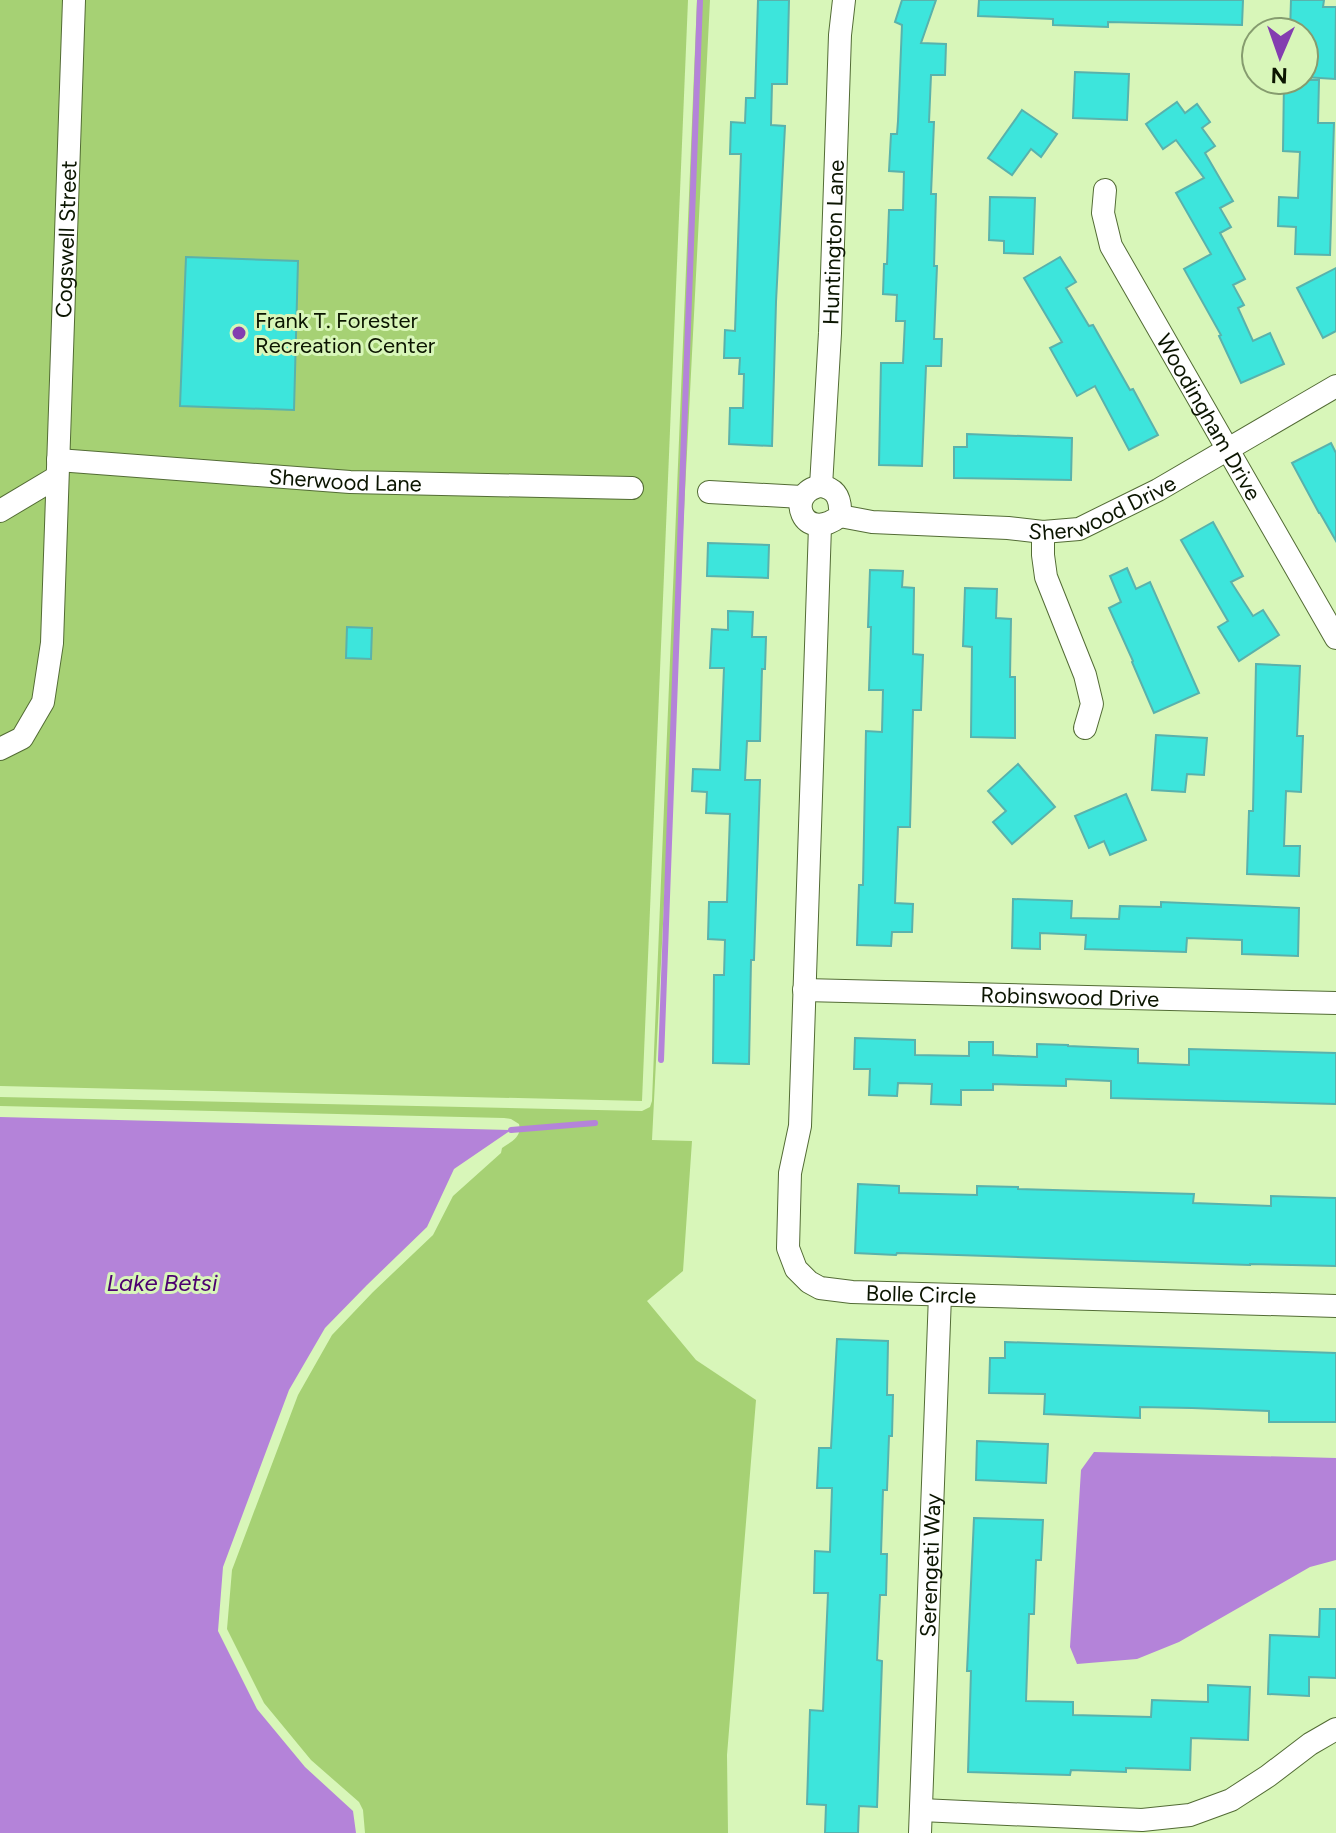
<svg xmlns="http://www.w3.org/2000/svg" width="1336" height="1833" font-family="Figtree,sans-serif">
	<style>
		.green { fill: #a6d174 }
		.water { fill: #b483d9 }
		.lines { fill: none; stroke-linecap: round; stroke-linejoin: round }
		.stream { stroke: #b483d9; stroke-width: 6 }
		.building { fill: #3de5dc; stroke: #59b2ac; stroke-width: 2 }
		.street-casing { stroke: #536c35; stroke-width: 24 }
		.street { stroke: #fff; stroke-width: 22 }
		.poi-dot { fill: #833db0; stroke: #d8f6b9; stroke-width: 3 }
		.labels { text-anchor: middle; stroke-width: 6; stroke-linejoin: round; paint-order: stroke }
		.street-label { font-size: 22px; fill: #0b1501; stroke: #d8f6b9 }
		.poi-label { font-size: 22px; fill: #0b1501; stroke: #d8f6b9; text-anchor: start }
		.water-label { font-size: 24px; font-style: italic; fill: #4c016f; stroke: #d8f6b9 }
	</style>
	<rect width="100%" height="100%" fill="#d8f6b9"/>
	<!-- green -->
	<g class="green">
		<polygon points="0,0 688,0 642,1101 0,1086"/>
		<path d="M 697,0 L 710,0 L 652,1140 L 692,1141 L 683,1271 L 647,1301 L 696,1360 L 756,1400 L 727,1755 L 728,1833 L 365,1833 L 363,1810 L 359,1802 L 311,1760 L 264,1703 L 227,1629 L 232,1570 L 298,1395 L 332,1335 L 373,1292 L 433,1235 L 453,1196 L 501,1153 L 502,1148 C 512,1141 522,1137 519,1124 L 511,1119 L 504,1118 L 0,1106 L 0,1097 L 642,1111 L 650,1107 L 652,1101 Z"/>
	</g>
	<!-- water -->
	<g class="water">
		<polygon points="0,1117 511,1130 454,1169 427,1227 367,1285 325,1328 289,1390 223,1567 218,1631 257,1709 305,1767 353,1811 356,1833 0,1833"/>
		<polygon points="1094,1452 1336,1458 1336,1560 1310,1567 1179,1642 1137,1659 1077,1664 1070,1647 1081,1470"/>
	</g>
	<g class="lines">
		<!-- stream -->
		<g class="stream">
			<polyline points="661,1060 700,0"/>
			<polyline points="511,1130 595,1123"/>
		</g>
	</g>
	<!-- building -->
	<g class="building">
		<polygon points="758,0 789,0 787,84 772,84 771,125 785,126 776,302 772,446 729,444 730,408 743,408 744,374 739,374 740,358 724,358 725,330 735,331 741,154 730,154 731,122 745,123 746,98 755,98"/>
		<polygon points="902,0 936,0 921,43 946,44 945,75 931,75 929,122 934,122 931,194 936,194 934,266 937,266 934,339 942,339 941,366 926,366 922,466 879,465 881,363 903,363 905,321 896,321 897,295 883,294 884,264 887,264 889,210 903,210 904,172 889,171 891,134 897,134 898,121 902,25 895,22"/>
		<polygon points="979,0 1243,0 1242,25 1108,22 1108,27 1053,25 1053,19 978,16"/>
		<polygon points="1291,0 1324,0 1323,7 1336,7 1335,79 1304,77 1304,32 1290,32"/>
		<polygon points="1075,72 1129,74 1127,120 1073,118"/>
		<polygon points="1284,80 1319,80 1318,123 1334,123 1330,255 1295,254 1296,227 1278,226 1279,197 1298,198 1300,152 1283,151"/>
		<polygon points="1177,102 1185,113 1197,104 1210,122 1202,128 1215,146 1205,153 1233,201 1220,208 1231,227 1220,233 1245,279 1233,285 1244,305 1238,308 1253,341 1270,333 1284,364 1241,383 1219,336 1221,335 1184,269 1211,254 1176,193 1204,178 1176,140 1163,149 1146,124"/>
		<polygon points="1022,110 1057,134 1041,157 1031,149 1012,175 988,158"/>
		<polygon points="990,197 1035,198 1033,254 1004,253 1004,241 989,240"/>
		<polygon points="186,257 298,261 294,410 180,406"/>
		<polygon points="1060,257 1076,282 1066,288 1089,326 1093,325 1130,390 1133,389 1158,435 1129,450 1095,386 1077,396 1050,348 1062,342 1024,278"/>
		<polygon points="1336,268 1336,331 1323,338 1297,288"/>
		<polygon points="967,434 1072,438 1071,480 954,478 954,447 967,447"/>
		<polygon points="1331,443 1336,453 1336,541 1320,513 1319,513 1292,463"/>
		<polygon points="1213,522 1243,576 1231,582 1253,616 1263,610 1279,635 1239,661 1218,627 1228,621 1181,540"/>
		<polygon points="708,543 769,545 768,578 707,576"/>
		<polygon points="1127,568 1136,589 1150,582 1199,693 1154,713 1132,662 1133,661 1109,608 1121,602 1110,576"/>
		<polygon points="870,570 903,571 902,587 914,588 913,654 923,655 921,710 913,710 910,827 898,827 895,903 913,904 912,932 892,932 891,946 857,945 859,885 863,885 866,731 882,732 883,690 869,690 871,627 868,627"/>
		<polygon points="965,588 997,589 996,618 1011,619 1010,677 1015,677 1015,738 971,737 972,647 963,646"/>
		<polygon points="728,611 753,612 752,637 766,637 765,669 762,669 760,741 747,741 745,780 760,780 754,960 751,960 749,1064 713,1063 714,975 724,975 725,940 708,939 709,902 727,902 730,814 706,813 707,792 692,791 693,769 720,770 724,668 710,668 712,629 728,630"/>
		<polygon points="347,627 372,628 371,659 346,658"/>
		<polygon points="1256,664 1300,666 1297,736 1303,736 1301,792 1286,791 1284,846 1300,846 1299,876 1247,874 1249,811 1253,811"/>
		<polygon points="1156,735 1207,738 1204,775 1187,774 1185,792 1152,790"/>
		<polygon points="1018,764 1055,807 1012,844 993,822 1006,811 988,791"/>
		<polygon points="1126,794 1146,840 1110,855 1104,841 1089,848 1075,816"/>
		<polygon points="1013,899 1072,901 1071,918 1119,919 1120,906 1161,907 1161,902 1299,908 1298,956 1242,954 1242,940 1187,938 1186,952 1085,949 1086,935 1040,933 1040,949 1012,948"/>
		<polygon points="855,1038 915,1040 915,1055 969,1056 969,1042 993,1042 993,1055 1037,1057 1037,1044 1068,1045 1068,1046 1138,1049 1138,1063 1189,1065 1189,1049 1336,1053 1336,1104 1111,1098 1111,1081 1066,1079 1066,1086 993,1084 993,1090 961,1090 961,1105 931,1104 932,1084 898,1083 897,1096 869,1095 870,1069 854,1069"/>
		<polygon points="858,1184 899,1186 899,1193 977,1195 977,1186 1018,1187 1018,1189 1194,1194 1193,1203 1271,1206 1271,1196 1336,1198 1336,1266 1250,1264 1250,1265 897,1253 896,1255 855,1253"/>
		<polygon points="837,1339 888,1341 887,1395 893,1395 892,1436 889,1436 887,1490 883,1490 881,1554 887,1554 886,1595 880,1595 877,1660 882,1661 877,1807 859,1806 858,1833 825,1833 826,1805 807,1804 810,1710 823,1711 828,1593 814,1593 815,1551 830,1552 832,1488 817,1488 819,1448 831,1448"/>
		<polygon points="1005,1342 1336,1353 1336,1422 1269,1422 1269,1411 1192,1408 1140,1407 1140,1418 1044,1414 1045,1394 989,1393 990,1358 1005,1358"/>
		<polygon points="977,1441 1048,1444 1046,1483 976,1480"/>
		<polygon points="974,1518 1043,1520 1041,1560 1036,1560 1034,1614 1029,1614 1026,1701 1073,1702 1073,1715 1151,1717 1152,1700 1208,1702 1208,1685 1250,1687 1248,1740 1191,1738 1190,1770 1126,1768 1126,1772 1071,1770 1070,1775 968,1772 971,1671 967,1671"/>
		<polygon points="1320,1609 1336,1609 1336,1678 1309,1677 1309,1696 1268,1694 1270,1635 1319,1637"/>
	</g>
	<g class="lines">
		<!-- street casing -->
		<g class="street-casing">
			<g id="street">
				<path id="s1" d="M 1105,190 L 1103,213 L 1111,246 L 1336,638"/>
				<path id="s2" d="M 58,460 L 350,482 L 632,488"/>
				<path id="s3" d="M 821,486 L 830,333 L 840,35 L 844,0"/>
				<path d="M 821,486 C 838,489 841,501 840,516 C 802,545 784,492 821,486 Z"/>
				<polyline points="709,492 802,497"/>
				<polyline points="0,511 57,477"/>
				<path id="s4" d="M 840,516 L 872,522 L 1008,528 L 1043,532 L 1079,529 L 1158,490 L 1336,386"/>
				<path id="s5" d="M 820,526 L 800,1126 L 790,1173 L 788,1248 L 796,1269 L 809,1282 L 820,1288 L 852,1292 L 1336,1306"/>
				<polyline points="1043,532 1043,555 1046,577 1085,675 1092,704 1085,728"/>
				<path id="s6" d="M 0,749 L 22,738 L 43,702 L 52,643 L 74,0"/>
				<path id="s7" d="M 804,990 L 1336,1003"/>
				<polyline points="921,1810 1142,1820 1190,1815 1231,1800 1268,1776 1310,1744 1336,1729"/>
				<path id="s8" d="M 920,1833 L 940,1295"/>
			</g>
		</g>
		<!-- street -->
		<use href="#street" class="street"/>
	</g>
	<!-- markers -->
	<circle class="poi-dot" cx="239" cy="333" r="8"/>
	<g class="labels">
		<!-- street labels -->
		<g class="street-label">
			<text dy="8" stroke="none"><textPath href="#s6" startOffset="530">Cogswell Street</textPath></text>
			<text dy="8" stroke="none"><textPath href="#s3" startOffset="244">Huntington Lane</textPath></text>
			<text dy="8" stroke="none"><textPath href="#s1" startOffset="254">Woodingham Drive</textPath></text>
			<text dy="8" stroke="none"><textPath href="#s2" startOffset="288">Sherwood Lane</textPath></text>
			<text dy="8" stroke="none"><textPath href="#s4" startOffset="268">Sherwood Drive</textPath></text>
			<text dy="8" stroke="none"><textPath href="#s7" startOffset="266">Robinswood Drive</textPath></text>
			<text dy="8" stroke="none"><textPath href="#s5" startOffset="878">Bolle Circle</textPath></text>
			<text dy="8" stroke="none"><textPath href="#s8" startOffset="268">Serengeti Way</textPath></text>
		</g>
		<!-- poi labels -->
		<g class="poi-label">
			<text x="255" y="328">Frank T. Forester<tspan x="255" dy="25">Recreation Center</tspan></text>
		</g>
		<!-- water labels -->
		<g class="water-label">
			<text x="162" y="1291">Lake Betsi</text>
		</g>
	</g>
	<!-- north arrow -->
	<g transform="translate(1280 56) rotate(182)"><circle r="38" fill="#d8f6b9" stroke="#869c6f" stroke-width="2"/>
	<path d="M0-6L14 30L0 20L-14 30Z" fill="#833db0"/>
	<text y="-12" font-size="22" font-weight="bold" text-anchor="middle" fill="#0b1501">N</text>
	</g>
</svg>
